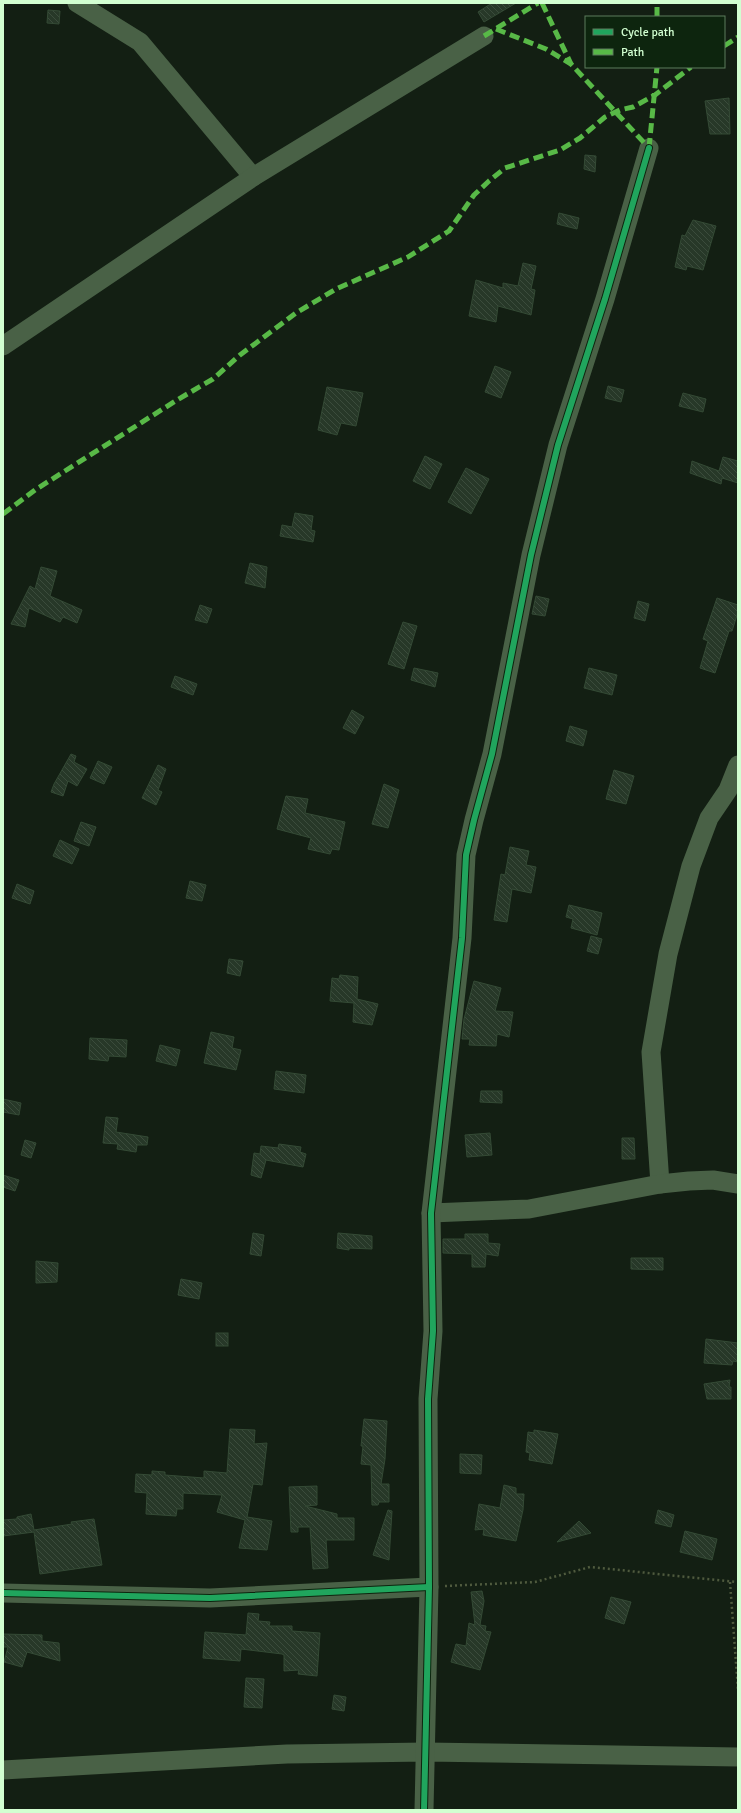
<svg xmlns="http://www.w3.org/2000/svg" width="741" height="1813" font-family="Signika,sans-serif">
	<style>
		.building { fill: url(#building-back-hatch); stroke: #344a35 }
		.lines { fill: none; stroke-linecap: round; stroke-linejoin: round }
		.path { stroke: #4f5a3e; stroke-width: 2.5; stroke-dasharray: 2 3; stroke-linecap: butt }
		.minor { stroke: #496146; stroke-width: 19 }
		.quiet { stroke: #58b947; stroke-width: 5; stroke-dasharray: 10 5; stroke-linecap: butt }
		.cycleway-casing { stroke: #0d250e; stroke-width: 8 }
		.cycleway { stroke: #20a55d; stroke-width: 6 }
	</style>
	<defs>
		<pattern id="building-back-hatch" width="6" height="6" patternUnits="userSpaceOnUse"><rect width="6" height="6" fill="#273828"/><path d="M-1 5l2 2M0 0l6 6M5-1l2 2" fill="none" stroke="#3b4c3c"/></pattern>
	</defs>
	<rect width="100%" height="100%" fill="#131f13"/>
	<!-- building -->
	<g class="building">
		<polygon points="492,3 516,3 484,22 478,12"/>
		<polygon points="48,10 60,11 59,24 47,23"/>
		<polygon points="729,98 730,134 710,134 705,101"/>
		<polygon points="585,155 596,156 595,172 584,169"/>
		<polygon points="559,213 579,218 577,229 557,224"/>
		<polygon points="693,220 716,226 703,270 687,266 686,270 675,267 682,235 685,236"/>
		<polygon points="523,263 536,266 531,289 535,290 531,315 498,306 496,322 469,316 476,280 503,288 503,283 518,286"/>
		<polygon points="495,366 511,372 501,398 485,392"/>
		<polygon points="608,386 624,390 621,402 605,398"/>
		<polygon points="327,387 363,393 356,426 341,423 337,435 318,430"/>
		<polygon points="683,393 706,399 703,412 679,406"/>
		<polygon points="425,456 442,464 430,489 413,481"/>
		<polygon points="723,457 738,461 738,483 722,478 721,484 690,473 692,461 719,471"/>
		<polygon points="466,468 489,479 471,514 448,502"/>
		<polygon points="295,513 313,516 311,530 315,531 313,542 280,536 282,525 292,527"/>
		<polygon points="250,563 267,567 265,588 245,583"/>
		<polygon points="41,567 57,571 50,596 82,610 77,623 63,617 60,622 29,608 25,627 11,624 30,586 35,589"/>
		<polygon points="536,596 549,599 545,616 532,614"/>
		<polygon points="717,598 738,605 738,612 732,631 729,631 715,673 700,668 708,641 703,639"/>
		<polygon points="638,601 649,604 645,621 634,618"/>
		<polygon points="200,605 212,609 207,623 195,620"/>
		<polygon points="403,622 417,626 404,669 388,664"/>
		<polygon points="414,668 438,673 435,687 411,680"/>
		<polygon points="589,668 617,675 612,695 584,688"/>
		<polygon points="175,676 197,684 193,695 171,687"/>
		<polygon points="352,710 364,717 355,734 343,728"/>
		<polygon points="570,726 587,731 583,746 566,741"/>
		<polygon points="71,754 76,756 74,762 87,769 77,786 68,781 63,796 51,792 54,784"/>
		<polygon points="98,761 112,767 104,784 90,778"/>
		<polygon points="158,765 166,769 158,790 162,792 156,805 142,798"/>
		<polygon points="614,770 634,776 626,804 606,799"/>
		<polygon points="384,784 399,790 388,828 372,824"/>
		<polygon points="286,796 308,799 305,813 345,822 339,850 332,849 330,854 308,849 311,838 277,829"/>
		<polygon points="81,822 96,827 89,846 74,841"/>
		<polygon points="60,840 79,849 72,864 53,856"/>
		<polygon points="510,847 529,851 526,865 536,867 531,893 512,889 507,922 494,920 501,874 505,875"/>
		<polygon points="190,881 206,885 202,901 186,898"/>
		<polygon points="17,884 34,891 30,904 12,898"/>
		<polygon points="569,905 602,913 597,935 571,928 573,919 566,917"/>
		<polygon points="591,936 602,939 598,954 587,951"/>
		<polygon points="229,959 243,961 240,976 227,973"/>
		<polygon points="340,975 358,977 357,999 378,1004 372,1025 353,1022 354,1003 330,1001 332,978 339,979"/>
		<polygon points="474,981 501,988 495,1011 513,1012 509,1037 497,1034 496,1046 469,1045 470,1039 462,1039 464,1019"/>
		<polygon points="211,1032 234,1037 232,1048 241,1050 236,1070 204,1063"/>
		<polygon points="90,1038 127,1040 126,1057 109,1056 108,1061 89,1059"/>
		<polygon points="160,1045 180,1050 176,1066 156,1061"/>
		<polygon points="276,1071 306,1075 304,1093 274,1089"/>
		<polygon points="481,1091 502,1091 502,1103 480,1102"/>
		<polygon points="3,1099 21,1103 19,1115 3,1112"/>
		<polygon points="106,1117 118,1118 116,1132 148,1137 147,1145 137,1145 136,1152 117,1149 118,1144 103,1143"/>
		<polygon points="490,1133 492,1155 467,1157 465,1135"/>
		<polygon points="622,1138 634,1138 635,1159 622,1159"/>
		<polygon points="25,1140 36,1143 31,1158 21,1155"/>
		<polygon points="279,1144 301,1147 300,1152 306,1154 303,1167 266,1160 261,1178 251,1175 254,1153 260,1154 261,1146 278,1148"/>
		<polygon points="3,1175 19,1180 15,1191 3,1187"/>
		<polygon points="253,1233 264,1235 261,1256 250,1254"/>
		<polygon points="338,1233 372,1236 372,1249 349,1248 349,1250 337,1248"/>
		<polygon points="465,1234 488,1234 488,1243 500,1244 498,1256 486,1254 485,1267 472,1267 472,1254 443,1253 443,1239 465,1239"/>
		<polygon points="631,1258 663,1258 663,1270 631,1269"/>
		<polygon points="36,1261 58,1263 57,1282 36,1283"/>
		<polygon points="181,1279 202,1283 199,1299 178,1295"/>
		<rect x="216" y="1333" width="12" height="13"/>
		<polygon points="706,1339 738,1343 738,1362 733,1361 732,1365 704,1363"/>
		<polygon points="730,1380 729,1387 731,1387 731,1399 707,1399 704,1384"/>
		<polygon points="364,1419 387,1421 385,1459 381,1484 389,1484 389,1502 379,1502 378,1505 372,1505 371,1465 361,1464 363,1446 361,1446"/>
		<polygon points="230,1429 255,1430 254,1444 267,1443 262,1485 253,1484 247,1517 272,1521 267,1550 239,1548 245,1520 217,1512 222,1495 183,1493 183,1509 177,1509 176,1516 146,1514 147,1493 135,1492 136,1474 152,1475 152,1471 165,1472 165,1475 204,1478 204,1471 227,1473"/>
		<polygon points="534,1430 558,1434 552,1464 529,1460 530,1453 526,1452 528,1432 534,1433"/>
		<polygon points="460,1454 482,1455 481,1474 460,1473"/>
		<polygon points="504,1485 516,1488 516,1494 524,1494 523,1510 516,1541 483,1535 484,1529 475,1530 479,1504 500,1508"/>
		<polygon points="317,1486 317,1505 305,1506 337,1514 337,1518 354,1518 354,1540 326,1540 328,1568 313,1569 310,1527 298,1527 298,1532 291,1532 289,1487"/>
		<polygon points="388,1510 392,1511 389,1560 373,1555"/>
		<polygon points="658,1510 674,1515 671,1527 655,1523"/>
		<polygon points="31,1514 34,1530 72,1524 71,1522 94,1519 102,1565 40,1574 34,1532 3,1536 3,1520 17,1519 17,1517"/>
		<polygon points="579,1521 591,1533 557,1542"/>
		<polygon points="685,1531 717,1539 712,1560 680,1552"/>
		<polygon points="482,1591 484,1601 480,1625 486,1626 485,1631 491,1632 480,1670 451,1662 456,1644 466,1646 469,1623 475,1625 471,1592"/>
		<polygon points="611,1597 631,1602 624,1624 605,1618"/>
		<polygon points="248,1613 259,1614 258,1621 270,1622 269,1626 292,1626 292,1631 320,1633 317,1676 298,1674 299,1670 284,1671 284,1655 282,1654 241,1649 240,1661 203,1658 205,1632 246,1635"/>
		<polygon points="3,1634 42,1635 42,1641 59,1643 60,1661 27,1652 22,1667 4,1662 8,1647 3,1647"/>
		<polygon points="246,1678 264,1679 262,1708 244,1707"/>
		<polygon points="334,1695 346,1697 344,1711 332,1709"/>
	</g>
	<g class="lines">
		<!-- path -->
		<g class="path">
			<polyline points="730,1582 738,1690"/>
			<polyline points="445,1586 535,1582 590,1567 736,1582"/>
		</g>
		<!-- minor -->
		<g class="minor">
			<polyline points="77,3 140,42 253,177"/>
			<polyline points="3,346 253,177 484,36"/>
			<polyline points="660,1184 651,1052 668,954 691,866 709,818 728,790 738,765"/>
			<polyline points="431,1213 529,1209 660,1184 689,1181 713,1180 738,1184"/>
			<polyline points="3,1593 210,1598 429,1587"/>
			<polyline points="3,1770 287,1754 426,1752 738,1757"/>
			<polyline points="424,1810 429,1587 428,1399 433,1331 431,1213 462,938 466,855 474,820 492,754 531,555 558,445 605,299 649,148"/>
		</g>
		<!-- quiet -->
		<g class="quiet">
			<polyline points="542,3 571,64"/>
			<polyline points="657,17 657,3"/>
			<polyline points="496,29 546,49 571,64 649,148"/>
			<polyline points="484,36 538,3"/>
			<polyline points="724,46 738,37"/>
			<polyline points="649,148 657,67"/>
			<polyline points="3,514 35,490 177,400 213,379 240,355 296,313 336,289 408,257 449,231 474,195 489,181 505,168 560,150 580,138 605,117 620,110 633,107 655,95 691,67"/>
		</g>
		<!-- cycleway casing -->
		<g class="cycleway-casing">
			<g id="cycleway">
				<polyline points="3,1593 210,1598 429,1587"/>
				<polyline points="424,1810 429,1587 428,1399 433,1331 431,1213 462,938 466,855 474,820 492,754 531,555 558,445 605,299 649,148"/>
			</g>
		</g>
		<!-- cycleway -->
		<use href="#cycleway" class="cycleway"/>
	</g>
	<!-- border -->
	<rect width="741" height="1813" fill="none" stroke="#d2ffd1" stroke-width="8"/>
	<!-- legend -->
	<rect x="585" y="16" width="140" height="52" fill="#0d250e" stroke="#5c7c5c"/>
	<rect x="593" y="29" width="20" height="6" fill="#20a55d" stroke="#5c7c5c"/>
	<text x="621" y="36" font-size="12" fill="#d2ffd1">Cycle path</text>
	<rect x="593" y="49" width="20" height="6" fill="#58b947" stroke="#5c7c5c"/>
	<text x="621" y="56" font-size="12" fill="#d2ffd1">Path</text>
</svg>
